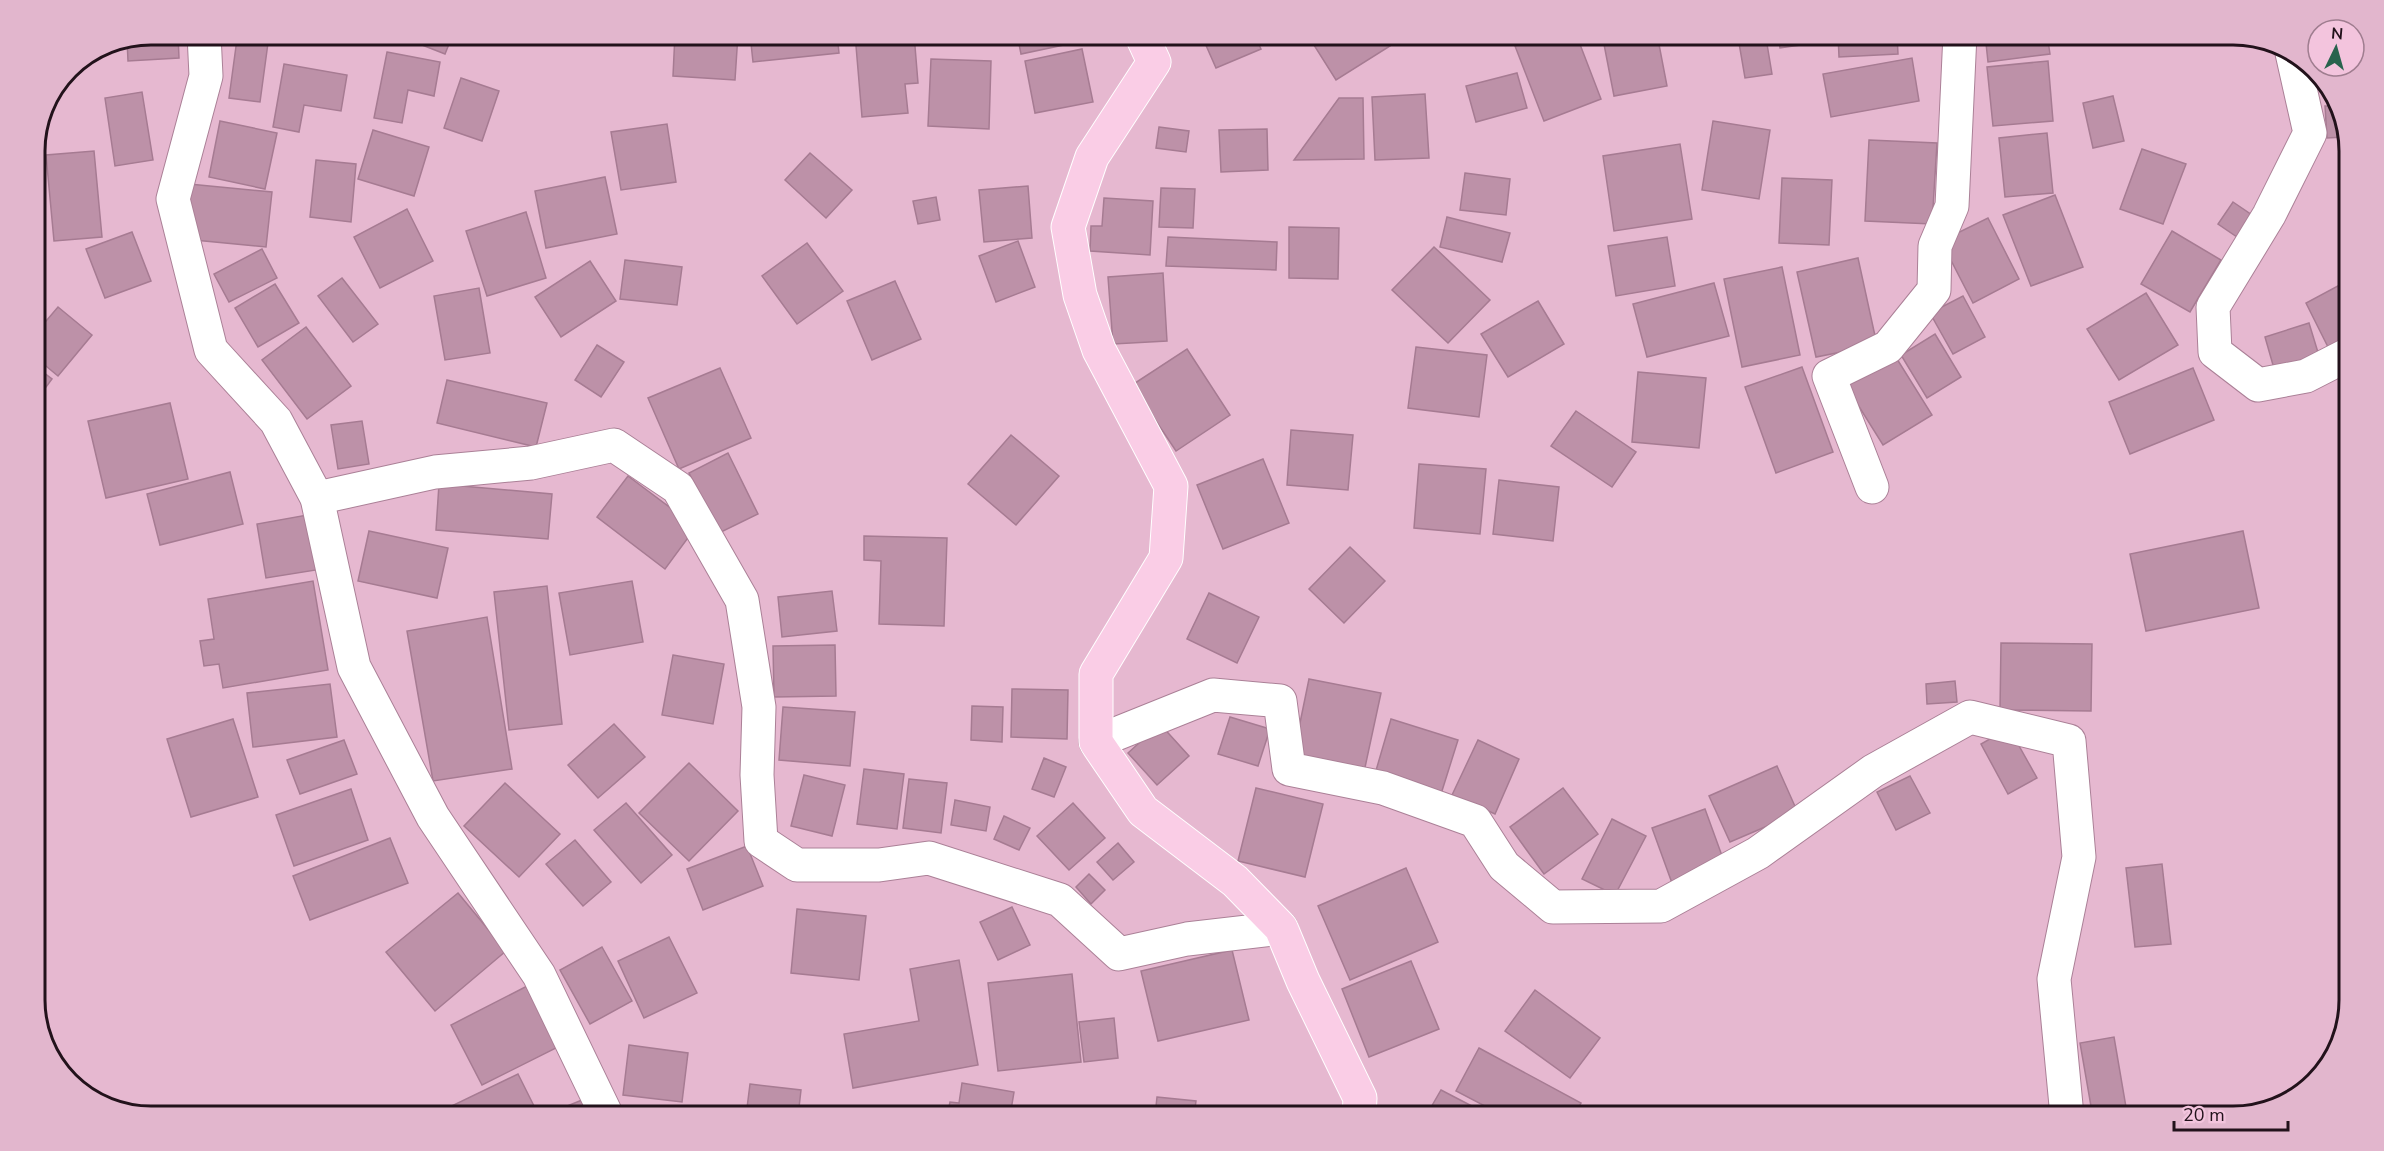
<svg xmlns="http://www.w3.org/2000/svg" width="2384" height="1151" font-family="'Nunito Sans',sans-serif">
	<style>
		.building { fill: #bd91a8; stroke: #a67b92; stroke-width: 1.5 }
		.lines { fill: none; stroke-linecap: round; stroke-linejoin: round }
		.minor-casing { stroke: #ab8097; stroke-width: 35 }
		.primary-casing { stroke: #fff; stroke-width: 35 }
		.minor { stroke: #fff; stroke-width: 33 }
		.primary { stroke: #facde6; stroke-width: 33 }
		.rim { fill: none; stroke: #22121b; stroke-width: 3 }
	</style>
	<rect width="100%" height="100%" fill="#e6b8d0"/>
	<!-- building -->
	<g class="building">
		<polygon points="151,34 178,34 179,58 128,61 127,39"/>
		<polygon points="394,34 453,34 445,54"/>
		<polygon points="675,34 738,34 735,80 673,76"/>
		<polygon points="750,34 837,34 839,53 753,62"/>
		<polygon points="855,34 914,34 918,83 905,84 908,113 862,117"/>
		<polygon points="1017,34 1081,34 1083,41 1021,54"/>
		<polygon points="1201,34 1254,34 1261,49 1216,68"/>
		<polygon points="1307,34 1383,34 1390,46 1336,80"/>
		<polygon points="1544,34 1576,34 1601,99 1544,121 1515,46"/>
		<polygon points="1602,34 1657,34 1667,86 1614,96"/>
		<polygon points="1677,34 1723,34 1677,38"/>
		<polygon points="1778,34 1820,34 1821,42 1780,48"/>
		<polygon points="1838,34 1897,34 1898,54 1839,57"/>
		<polygon points="1985,34 2047,34 2050,54 1988,62"/>
		<polygon points="1766,38 1772,74 1745,78 1739,43"/>
		<polygon points="237,39 268,43 260,102 229,98"/>
		<polygon points="1082,49 1093,102 1035,113 1025,61"/>
		<polygon points="387,52 440,62 434,96 408,90 402,123 374,118"/>
		<polygon points="1912,58 1919,101 1831,117 1823,74"/>
		<polygon points="931,59 991,61 989,129 928,126"/>
		<polygon points="2048,61 2053,121 1993,126 1987,67"/>
		<polygon points="284,64 347,75 341,111 304,105 299,132 273,127"/>
		<polygon points="1517,73 1527,108 1476,122 1466,86"/>
		<polygon points="461,78 499,91 482,141 444,128"/>
		<polygon points="142,92 153,160 115,166 105,98"/>
		<polygon points="1425,94 1429,158 1375,160 1372,97"/>
		<polygon points="2113,96 2124,141 2093,148 2083,103"/>
		<polygon points="1339,98 1363,98 1364,159 1294,160"/>
		<polygon points="2325,106 2336,106 2344,137 2327,138"/>
		<polygon points="220,121 277,133 265,189 209,177"/>
		<polygon points="1713,121 1770,130 1759,199 1702,190"/>
		<polygon points="667,124 676,182 621,190 611,132"/>
		<polygon points="1159,127 1189,131 1186,152 1156,148"/>
		<polygon points="1267,129 1268,170 1221,172 1219,130"/>
		<polygon points="373,130 429,147 414,196 358,179"/>
		<polygon points="2047,133 2053,193 2005,197 1999,138"/>
		<polygon points="1869,140 1937,143 1932,224 1865,221"/>
		<polygon points="1680,144 1692,219 1614,231 1603,156"/>
		<polygon points="2142,149 2186,164 2163,224 2120,209"/>
		<polygon points="94,151 102,237 54,241 46,155"/>
		<polygon points="810,153 852,190 826,218 785,180"/>
		<polygon points="316,160 356,164 351,222 310,217"/>
		<polygon points="1465,173 1510,179 1506,215 1460,210"/>
		<polygon points="605,177 617,234 546,248 535,191"/>
		<polygon points="1782,178 1832,180 1829,245 1779,243"/>
		<polygon points="189,184 272,192 266,247 184,239"/>
		<polygon points="1028,186 1032,238 984,242 979,190"/>
		<polygon points="1161,188 1195,189 1193,228 1159,227"/>
		<polygon points="2055,195 2083,267 2031,286 2003,215"/>
		<polygon points="936,197 940,220 918,224 913,201"/>
		<polygon points="1104,198 1153,201 1150,255 1090,251 1091,226 1102,226"/>
		<polygon points="2233,202 2252,215 2237,237 2218,224"/>
		<polygon points="407,209 433,261 380,288 354,237"/>
		<polygon points="526,212 546,278 487,296 466,231"/>
		<polygon points="1447,217 1510,233 1502,262 1440,247"/>
		<polygon points="1988,218 2019,279 1973,303 1941,241"/>
		<polygon points="1289,227 1339,228 1338,279 1289,278"/>
		<polygon points="2172,231 2221,260 2190,312 2141,284"/>
		<polygon points="132,232 151,281 105,298 86,249"/>
		<polygon points="1168,237 1277,242 1276,270 1166,266"/>
		<polygon points="1667,237 1675,286 1616,296 1608,246"/>
		<polygon points="1018,241 1035,287 996,302 979,256"/>
		<polygon points="807,243 843,291 797,324 762,276"/>
		<polygon points="1434,247 1490,300 1448,343 1392,290"/>
		<polygon points="262,249 277,278 229,302 214,274"/>
		<polygon points="1858,258 1877,345 1816,357 1797,272"/>
		<polygon points="625,260 682,267 677,305 620,299"/>
		<polygon points="590,261 616,301 561,337 535,297"/>
		<polygon points="1782,267 1800,355 1742,367 1724,279"/>
		<polygon points="1163,273 1167,341 1113,344 1108,277"/>
		<polygon points="342,278 378,324 353,342 318,296"/>
		<polygon points="2349,280 2349,338 2329,349 2306,303"/>
		<polygon points="895,281 921,339 872,360 847,301"/>
		<polygon points="1714,283 1729,336 1647,357 1633,304"/>
		<polygon points="275,284 299,323 258,347 235,308"/>
		<polygon points="479,288 490,353 445,360 434,296"/>
		<polygon points="2146,293 2178,345 2119,380 2087,329"/>
		<polygon points="1963,296 1985,337 1953,354 1930,313"/>
		<polygon points="1538,301 1564,344 1508,377 1481,334"/>
		<polygon points="58,307 92,335 58,376 35,357 35,334"/>
		<polygon points="2309,323 2320,359 2275,372 2265,337"/>
		<polygon points="306,327 351,386 307,419 262,360"/>
		<polygon points="1935,334 1961,377 1927,398 1901,355"/>
		<polygon points="597,345 624,362 601,397 575,380"/>
		<polygon points="1416,347 1487,355 1479,417 1408,408"/>
		<polygon points="1187,349 1230,415 1176,451 1132,385"/>
		<polygon points="1892,351 1932,415 1883,445 1843,381"/>
		<polygon points="35,366 52,379 35,402"/>
		<polygon points="1802,367 1833,452 1776,473 1745,387"/>
		<polygon points="720,368 751,438 679,469 648,398"/>
		<polygon points="2193,368 2214,420 2130,454 2109,402"/>
		<polygon points="1638,372 1706,378 1699,448 1632,442"/>
		<polygon points="447,380 547,403 536,447 437,423"/>
		<polygon points="170,403 188,479 106,498 88,421"/>
		<polygon points="1576,411 1636,452 1612,487 1551,446"/>
		<polygon points="362,421 369,464 338,469 331,425"/>
		<polygon points="1291,430 1353,435 1348,490 1287,485"/>
		<polygon points="1011,435 1059,476 1016,525 968,484"/>
		<polygon points="728,453 758,514 719,533 689,473"/>
		<polygon points="1263,459 1289,523 1223,549 1197,485"/>
		<polygon points="1419,464 1486,469 1480,534 1414,528"/>
		<polygon points="230,472 243,524 160,545 147,494"/>
		<polygon points="628,476 696,527 665,569 597,517"/>
		<polygon points="1499,480 1559,487 1553,541 1493,534"/>
		<polygon points="439,484 552,494 548,539 436,530"/>
		<polygon points="307,515 316,570 266,578 257,524"/>
		<polygon points="369,531 448,548 437,598 358,581"/>
		<polygon points="2243,531 2259,608 2146,631 2130,554"/>
		<polygon points="864,536 947,538 944,626 879,624 881,561 864,560"/>
		<polygon points="1350,547 1385,581 1344,623 1309,589"/>
		<polygon points="313,581 328,670 223,688 219,664 204,666 200,641 214,639 208,599"/>
		<polygon points="632,581 643,642 570,655 559,593"/>
		<polygon points="547,586 562,724 509,730 494,592"/>
		<polygon points="832,591 837,631 782,637 778,597"/>
		<polygon points="1209,593 1259,617 1237,663 1187,639"/>
		<polygon points="487,617 512,769 433,781 407,631"/>
		<polygon points="2001,643 2092,644 2091,711 2000,710"/>
		<polygon points="835,645 836,696 774,697 773,646"/>
		<polygon points="673,655 724,664 713,724 662,715"/>
		<polygon points="1309,679 1381,693 1364,772 1293,757"/>
		<polygon points="1955,681 1957,702 1927,704 1926,684"/>
		<polygon points="330,684 337,737 253,747 247,693"/>
		<polygon points="1012,689 1068,690 1067,739 1011,737"/>
		<polygon points="972,706 1003,707 1002,742 971,740"/>
		<polygon points="783,707 855,712 850,766 779,760"/>
		<polygon points="1230,717 1270,729 1258,766 1218,754"/>
		<polygon points="233,719 258,797 191,817 167,739"/>
		<polygon points="1391,719 1458,740 1441,794 1375,774"/>
		<polygon points="614,724 645,757 598,798 568,765"/>
		<polygon points="1160,724 1189,756 1157,785 1128,753"/>
		<polygon points="2009,728 2037,778 2008,794 1981,744"/>
		<polygon points="344,740 357,774 300,794 287,760"/>
		<polygon points="1478,740 1519,759 1495,814 1452,795"/>
		<polygon points="1044,758 1066,767 1054,797 1032,789"/>
		<polygon points="689,763 738,811 689,861 639,813"/>
		<polygon points="1777,766 1798,813 1730,842 1709,796"/>
		<polygon points="864,769 904,774 897,829 857,824"/>
		<polygon points="804,775 845,785 832,836 791,826"/>
		<polygon points="1910,776 1930,813 1896,830 1877,792"/>
		<polygon points="909,779 947,783 941,833 903,828"/>
		<polygon points="505,783 560,834 519,877 464,826"/>
		<polygon points="1256,788 1323,804 1305,877 1238,861"/>
		<polygon points="1563,788 1598,834 1544,874 1510,827"/>
		<polygon points="351,789 368,840 294,866 276,815"/>
		<polygon points="955,800 990,807 986,831 951,825"/>
		<polygon points="626,803 672,855 641,883 594,830"/>
		<polygon points="1073,803 1105,838 1069,870 1037,836"/>
		<polygon points="1705,809 1725,864 1672,883 1652,828"/>
		<polygon points="1004,816 1030,828 1019,850 994,839"/>
		<polygon points="1612,819 1646,836 1615,895 1582,879"/>
		<polygon points="390,838 408,883 310,920 293,876"/>
		<polygon points="575,840 611,882 583,906 546,864"/>
		<polygon points="1118,843 1134,862 1113,880 1097,862"/>
		<polygon points="747,846 763,886 703,910 687,869"/>
		<polygon points="2162,864 2171,944 2135,947 2126,868"/>
		<polygon points="1406,868 1438,942 1350,980 1318,906"/>
		<polygon points="1089,874 1105,890 1091,904 1076,887"/>
		<polygon points="458,893 506,951 435,1011 386,952"/>
		<polygon points="1012,907 1030,945 998,960 980,922"/>
		<polygon points="797,909 866,916 859,980 791,973"/>
		<polygon points="669,937 697,993 644,1018 618,961"/>
		<polygon points="602,947 632,1001 590,1024 560,970"/>
		<polygon points="1232,950 1249,1020 1158,1041 1141,971"/>
		<polygon points="959,960 978,1065 853,1088 844,1034 919,1021 910,969"/>
		<polygon points="1411,961 1439,1029 1369,1057 1342,989"/>
		<polygon points="1072,974 1081,1062 998,1071 988,983"/>
		<polygon points="531,984 562,1045 482,1085 451,1025"/>
		<polygon points="1535,990 1600,1038 1570,1078 1505,1031"/>
		<polygon points="1114,1018 1118,1058 1084,1062 1079,1022"/>
		<polygon points="2114,1037 2126,1107 2092,1112 2080,1043"/>
		<polygon points="629,1045 688,1053 682,1102 623,1095"/>
		<polygon points="1479,1048 1581,1103 1574,1116 1504,1116 1456,1091"/>
		<polygon points="518,1074 539,1116 441,1116 439,1112"/>
		<polygon points="962,1083 1014,1092 1010,1116 947,1116 950,1102 959,1103"/>
		<polygon points="750,1084 801,1090 798,1116 746,1116"/>
		<polygon points="1441,1090 1491,1116 1426,1116"/>
		<polygon points="1157,1097 1196,1101 1194,1116 1155,1116"/>
		<polygon points="582,1100 589,1116 546,1116 545,1115"/>
		<polygon points="807,1113 844,1116 806,1116"/>
	</g>
	<g class="lines">
		<!-- minor casing -->
		<g class="minor-casing">
			<g id="minor">
				<polyline points="204,34 206,76 173,199 211,350 276,421 317,498 354,667 433,817 539,975 607,1116"/>
				<polyline points="2292,53 2310,133 2269,215 2213,307 2215,352 2258,385 2306,376 2349,354"/>
				<polyline points="1872,487 1829,376 1888,347 1934,290 1935,246 1952,206 1960,34"/>
				<polyline points="317,498 435,472 531,463 614,445 678,488 742,600 759,707 757,775 761,841 797,865 879,865 929,858 1060,900 1119,954 1187,939 1281,928"/>
				<polyline points="1096,742 1213,695 1280,701 1289,769 1383,788 1475,821 1504,866 1553,907 1661,906 1758,853 1873,771 1970,717 2069,741 2079,857 2054,979 2067,1116"/>
			</g>
		</g>
		<!-- primary casing -->
		<g class="primary-casing">
			<polyline id="primary" points="1141,34 1154,62 1092,157 1068,227 1080,295 1099,350 1171,486 1166,558 1096,674 1096,742 1143,811 1235,881 1281,928 1303,981 1360,1098 1359,1116"/>
		</g>
		<!-- minor -->
		<use href="#minor" class="minor"/>
		<!-- primary -->
		<use href="#primary" class="primary"/>
	</g>
	<!-- crop -->
	<path d="M0 0H2384V1151H0ZM151 45H2233A106 106 0 0 1 2339 151V1000A106 106 0 0 1 2233 1106H151A106 106 0 0 1 45 1000V151A106 106 0 0 1 151 45Z" fill="#e2b6cd" fill-rule="evenodd"/>
	<path class="rim" d="M151 45H2233A106 106 0 0 1 2339 151V1000A106 106 0 0 1 2233 1106H151A106 106 0 0 1 45 1000V151A106 106 0 0 1 151 45Z"/>
	<!-- north arrow -->
	<g transform="translate(2336 48) rotate(5)"><circle r="28" fill="#f3c4dd" stroke="#9f7d8f" stroke-width="1.5"/>
	<path d="M0-4.5L10 22L0 15L-10 22Z" fill="#28634d"/>
	<text y="-9" font-size="16" font-weight="bold" text-anchor="middle" fill="#22121b">N</text>
	</g>
	<!-- scale -->
	<path d="M2174 1121v9h114v-9" fill="none" stroke="#22121b" stroke-width="3"/>
	<text x="2183" y="1121" font-size="18" fill="#22121b" stroke="#f3c4dd" stroke-width="4.5" paint-order="stroke">20 m</text>
</svg>
